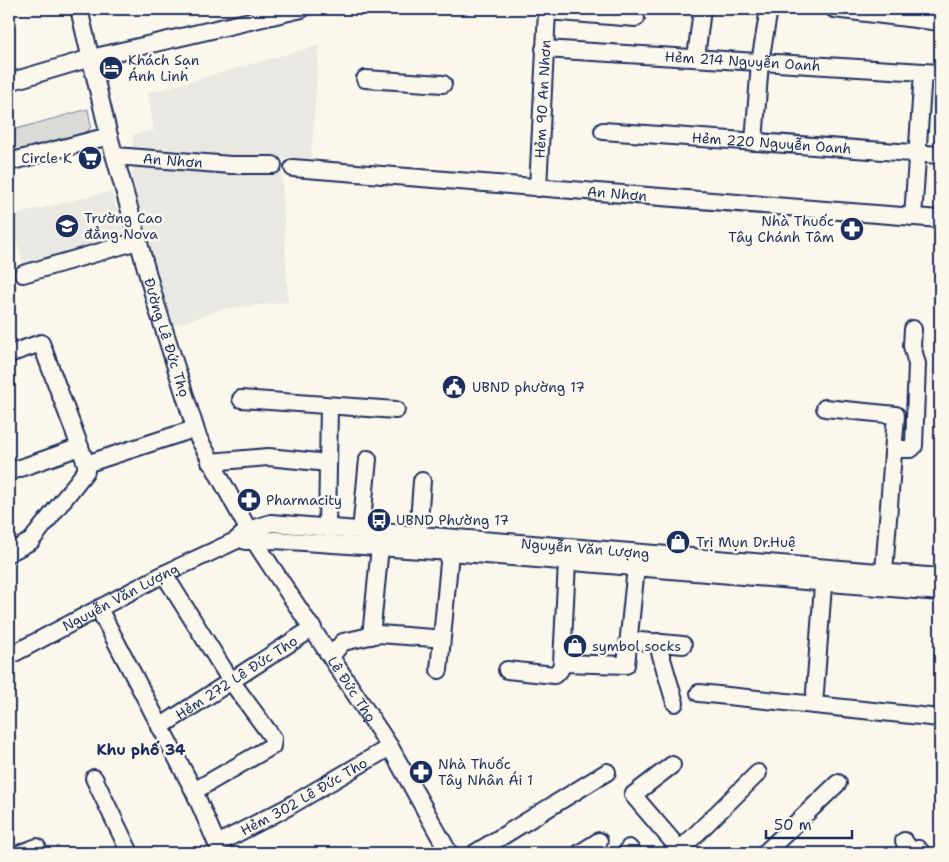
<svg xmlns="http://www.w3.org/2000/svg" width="949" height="862" font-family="'Shantell Sans',sans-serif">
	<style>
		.built { fill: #eae8e2 }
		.green { fill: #dadad7; stroke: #7a849a }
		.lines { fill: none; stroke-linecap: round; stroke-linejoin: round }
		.minor-casing { stroke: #1b2f5e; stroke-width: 20 }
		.minor { stroke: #fbf7ec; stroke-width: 16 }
		.labels { text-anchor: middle; stroke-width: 5; stroke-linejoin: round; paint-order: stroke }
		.poi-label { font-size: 14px; fill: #1b2f5e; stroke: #fbf7ec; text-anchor: start }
		.street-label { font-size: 14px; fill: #1b2f5e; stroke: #fbf7ec }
		.neighbourhood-label { font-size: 15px; font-weight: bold; fill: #1b2f5e; stroke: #fbf7ec }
	</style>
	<rect width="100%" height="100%" fill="#fbf7ec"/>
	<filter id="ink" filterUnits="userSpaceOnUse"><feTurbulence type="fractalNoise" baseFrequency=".02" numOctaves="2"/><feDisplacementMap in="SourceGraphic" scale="10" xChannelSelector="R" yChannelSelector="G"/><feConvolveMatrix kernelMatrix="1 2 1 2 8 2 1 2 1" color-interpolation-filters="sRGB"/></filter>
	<g filter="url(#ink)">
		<!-- built -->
		<g class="built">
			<polygon points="319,45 311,159 281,158 288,302 223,309 173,326 133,182 133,135 154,130 148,93"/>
			<polygon points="111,191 125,236 23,263 9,216"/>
		</g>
		<!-- green -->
		<polygon class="green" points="88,109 91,126 89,130 82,134 9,154 9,131"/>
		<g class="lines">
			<!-- minor casing -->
			<g class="minor-casing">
				<g id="minor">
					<path id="s1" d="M 79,9 L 109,136 L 156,304 L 198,437 L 255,542 L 390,747 L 449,853"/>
					<polyline points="834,9 940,22"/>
					<path id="s2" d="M 544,49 L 940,73"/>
					<polyline points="696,58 702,9"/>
					<polyline points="365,79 443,84"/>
					<polyline points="9,82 91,58 302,9"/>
					<path id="s3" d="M 603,131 L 940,155"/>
					<polyline points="754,142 760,62 769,9"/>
					<path id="s4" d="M 115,156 L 231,165 L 273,165"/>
					<polyline points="9,162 109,136"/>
					<path id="s5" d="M 293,168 L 940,219"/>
					<path id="s6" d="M 538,188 L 547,11 L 636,18"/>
					<polyline points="913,217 923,72"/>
					<polyline points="23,274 138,241"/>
					<polyline points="9,354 41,343 80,447"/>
					<polyline points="241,399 396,410"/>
					<polyline points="825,408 896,415 893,453"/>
					<polyline points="210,462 268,457 328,463"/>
					<polyline points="9,472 80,447 86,464 194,429"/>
					<polyline points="327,528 329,406"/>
					<polyline points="361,531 368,459"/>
					<polyline points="418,535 422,481"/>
					<polyline points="245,541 275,540 450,552 940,592"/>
					<polyline points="9,553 31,541 86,471 86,464"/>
					<polyline points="884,572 893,453 897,449 911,449 914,446 917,364 912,346 913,329"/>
					<polyline points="164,574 231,681 273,738 272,746 194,791"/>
					<path id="s7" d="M 99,609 L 194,791 L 217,844 L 288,807 L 390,747"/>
					<polyline points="371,636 380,547"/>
					<polyline points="629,640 683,645"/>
					<polyline points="657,642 675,703"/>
					<path id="s8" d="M 9,656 L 164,574 L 235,541 L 248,530 L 271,523 L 940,577"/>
					<polyline points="331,656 343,642 379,634 433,638"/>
					<polyline points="562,663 626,665 636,567"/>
					<polyline points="439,670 450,552"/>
					<polyline points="507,670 554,675 560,670 562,663 567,562"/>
					<polyline points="699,693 940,718"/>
					<polyline points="814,705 824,572"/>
					<path id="s9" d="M 160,727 L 313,628"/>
					<polyline points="672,765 633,795 680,850"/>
					<polyline points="94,778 130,853"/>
					<polyline points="904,841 912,852 918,849 922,853"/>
					<polyline points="629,848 633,853"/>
					<polyline points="21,853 37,847 39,853"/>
					<polyline points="475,853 607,772"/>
					<polyline points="580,853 599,841"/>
					<polyline points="677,853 758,773"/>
					<polyline points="765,853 838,783"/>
				</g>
			</g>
			<!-- minor -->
			<use href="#minor" class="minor"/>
		</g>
	</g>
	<!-- icons -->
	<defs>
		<g id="hotel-disc" transform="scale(1.25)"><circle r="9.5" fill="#1b2f5e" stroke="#fbf7ec"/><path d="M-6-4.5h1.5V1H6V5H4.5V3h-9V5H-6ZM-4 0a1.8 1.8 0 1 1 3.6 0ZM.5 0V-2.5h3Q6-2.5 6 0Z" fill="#fff"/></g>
		<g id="supermarket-disc" transform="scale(1.25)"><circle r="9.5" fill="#1b2f5e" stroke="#fbf7ec"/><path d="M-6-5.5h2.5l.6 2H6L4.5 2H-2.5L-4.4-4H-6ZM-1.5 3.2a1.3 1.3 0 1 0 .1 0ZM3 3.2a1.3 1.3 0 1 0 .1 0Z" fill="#fff"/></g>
		<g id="university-disc" transform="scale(1.25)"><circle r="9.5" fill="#1b2f5e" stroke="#fbf7ec"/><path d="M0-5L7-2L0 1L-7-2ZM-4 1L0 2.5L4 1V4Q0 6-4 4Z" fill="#fff"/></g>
		<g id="pharmacy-disc" transform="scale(1.25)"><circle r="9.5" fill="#1b2f5e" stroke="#fbf7ec"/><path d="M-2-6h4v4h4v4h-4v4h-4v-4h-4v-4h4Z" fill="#fff"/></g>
		<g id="civic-disc" transform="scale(1.25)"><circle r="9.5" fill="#1b2f5e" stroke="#fbf7ec"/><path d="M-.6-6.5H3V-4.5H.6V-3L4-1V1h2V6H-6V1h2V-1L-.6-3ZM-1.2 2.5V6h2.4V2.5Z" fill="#fff"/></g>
		<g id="bus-disc" transform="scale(1.25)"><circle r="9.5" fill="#1b2f5e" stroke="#fbf7ec"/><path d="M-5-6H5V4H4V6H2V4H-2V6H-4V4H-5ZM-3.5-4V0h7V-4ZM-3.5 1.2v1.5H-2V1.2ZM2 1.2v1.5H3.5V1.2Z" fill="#fff"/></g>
		<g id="shop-disc" transform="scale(1.25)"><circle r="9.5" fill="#1b2f5e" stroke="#fbf7ec"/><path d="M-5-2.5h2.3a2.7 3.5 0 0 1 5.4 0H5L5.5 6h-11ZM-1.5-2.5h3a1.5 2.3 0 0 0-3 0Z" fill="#fff"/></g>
	</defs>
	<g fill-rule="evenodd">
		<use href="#hotel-disc" x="111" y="68"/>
		<use href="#supermarket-disc" x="90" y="158"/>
		<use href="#university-disc" x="67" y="226"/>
		<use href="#pharmacy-disc" x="852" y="229"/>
		<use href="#civic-disc" x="454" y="387"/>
		<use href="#pharmacy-disc" x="249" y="500"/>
		<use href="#bus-disc" x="379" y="520"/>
		<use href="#shop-disc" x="678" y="542"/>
		<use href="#shop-disc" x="575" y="646"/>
		<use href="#pharmacy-disc" x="421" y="772"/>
	</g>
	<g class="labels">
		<!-- poi labels -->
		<g class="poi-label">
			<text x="128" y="65">Khách Sạn<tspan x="128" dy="16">Ánh Linh</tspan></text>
			<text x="72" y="163" text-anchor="end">Circle K</text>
			<text x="84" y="223">Trường Cao<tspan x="84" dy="16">đẳng Nova</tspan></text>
			<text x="834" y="226" text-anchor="end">Nhà Thuốc<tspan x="834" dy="16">Tây Chánh Tâm</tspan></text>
			<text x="472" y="392">UBND phường 17</text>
			<text x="266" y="505">Pharmacity</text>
			<text x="396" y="525">UBND Phường 17</text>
			<text x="696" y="547">Trị Mụn Dr.Huệ</text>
			<text x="592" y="651">symbol socks</text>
			<text x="438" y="769">Nhà Thuốc<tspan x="438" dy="16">Tây Nhân Ái 1</tspan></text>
		</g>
		<!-- street labels -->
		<g class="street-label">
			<text dy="5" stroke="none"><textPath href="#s2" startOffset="199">Hẻm 214 Nguyễn Oanh</textPath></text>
			<text dy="5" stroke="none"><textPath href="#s6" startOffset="89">Hẻm 90 An Nhơn</textPath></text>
			<text dy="5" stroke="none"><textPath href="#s3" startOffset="169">Hẻm 220 Nguyễn Oanh</textPath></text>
			<text dy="5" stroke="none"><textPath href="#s4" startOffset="58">An Nhơn</textPath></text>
			<text dy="5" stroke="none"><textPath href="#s5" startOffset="325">An Nhơn</textPath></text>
			<text dy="5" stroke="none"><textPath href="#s1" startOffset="340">Đường Lê Đức Thọ</textPath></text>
			<text dy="5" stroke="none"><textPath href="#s8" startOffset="610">Nguyễn Văn Lượng</textPath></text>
			<text dy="5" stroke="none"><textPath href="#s8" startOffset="126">Nguyễn Văn Lượng</textPath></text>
			<text dy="5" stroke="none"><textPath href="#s9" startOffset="91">Hẻm 272 Lê Đức Thọ</textPath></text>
			<text dy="5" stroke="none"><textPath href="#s1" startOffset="740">Lê Đức Thọ</textPath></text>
			<text dy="5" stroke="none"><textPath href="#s7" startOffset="362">Hẻm 302 Lê Đức Thọ</textPath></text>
		</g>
		<!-- neighbourhood labels -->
		<g class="neighbourhood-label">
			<text x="141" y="755">Khu phố 34</text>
		</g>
	</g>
	<!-- margin -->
	<rect width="949" height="862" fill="none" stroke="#fbf7ec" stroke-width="30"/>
	<rect x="15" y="15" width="919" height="832" fill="none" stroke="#1b2f5e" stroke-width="2" filter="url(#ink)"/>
	<!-- scale -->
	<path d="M766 830v8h86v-8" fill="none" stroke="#1b2f5e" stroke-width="2.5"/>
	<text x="774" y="830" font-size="15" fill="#1b2f5e" stroke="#fbf7ec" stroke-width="4" paint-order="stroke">50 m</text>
</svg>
